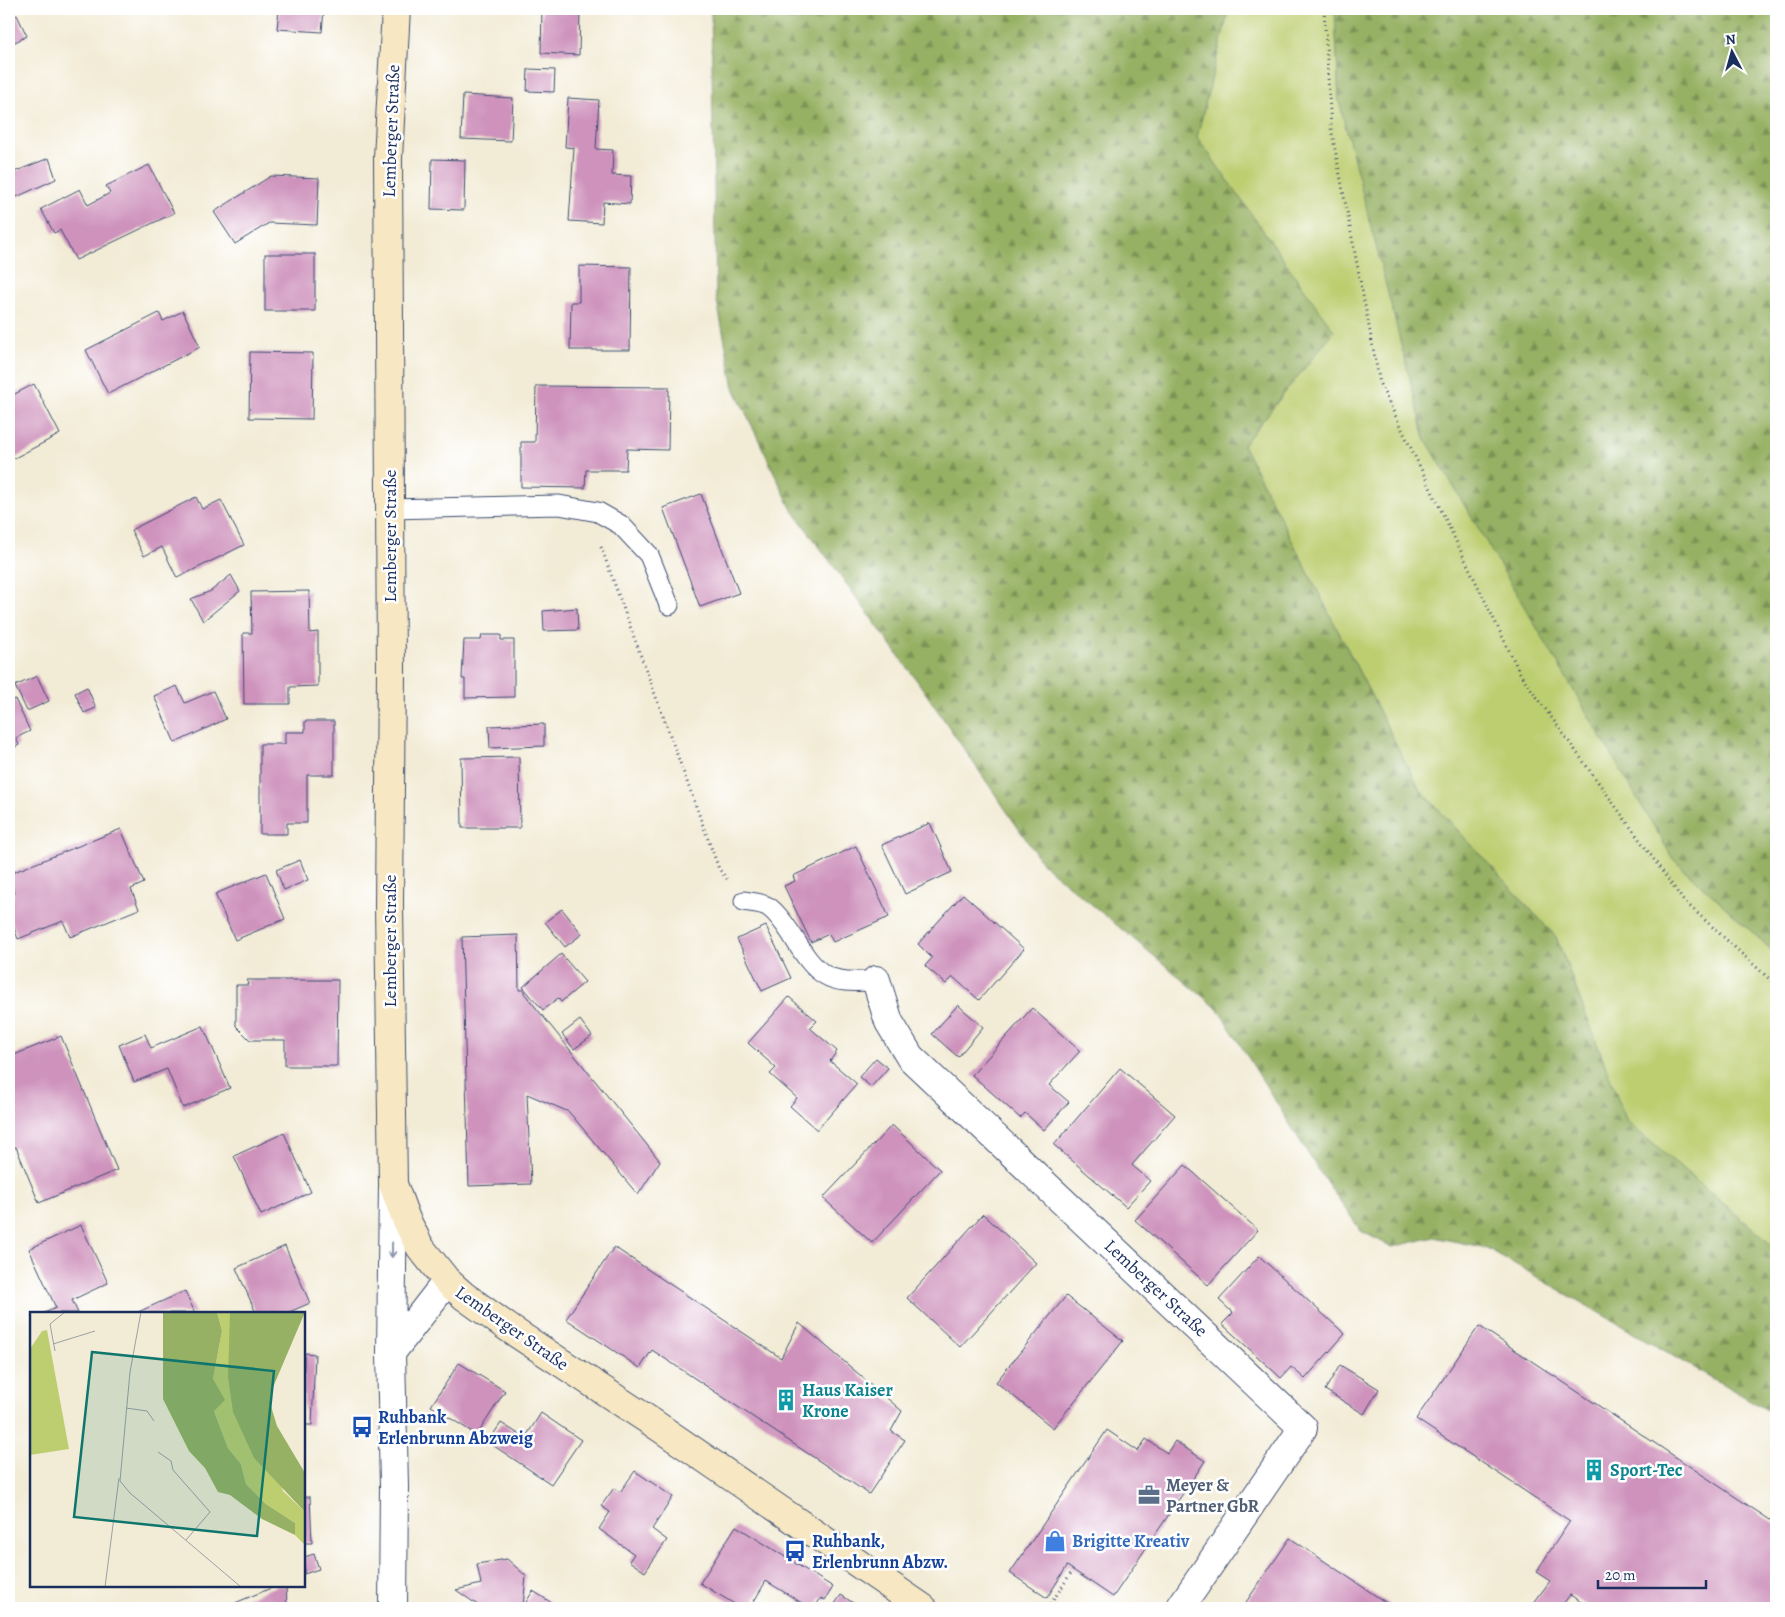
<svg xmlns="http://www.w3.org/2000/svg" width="1785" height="1617" font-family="Alegreya,serif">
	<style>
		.grass { fill: #bdce71; stroke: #6c7e68 }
		.forest { fill: url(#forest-firs); stroke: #587060 }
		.building { fill: #ce92bc }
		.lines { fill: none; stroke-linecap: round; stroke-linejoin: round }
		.service-casing { stroke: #3b4b70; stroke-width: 21 }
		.minor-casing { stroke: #3b4b70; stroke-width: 30 }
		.tertiary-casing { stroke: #3b4b70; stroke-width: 30 }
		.secondary-casing { stroke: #3b4b70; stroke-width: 30 }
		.path { stroke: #3b4b70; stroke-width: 3; stroke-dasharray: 1 4; stroke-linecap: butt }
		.service { stroke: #fff; stroke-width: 19 }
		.minor { stroke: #fff; stroke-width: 28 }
		.tertiary { stroke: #fff; stroke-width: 28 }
		.secondary { stroke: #f7e8c3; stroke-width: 28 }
		.oneway { stroke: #8d97ae }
		.labels { text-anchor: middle; stroke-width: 5; stroke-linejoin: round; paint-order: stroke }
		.street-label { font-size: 18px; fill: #1b2f5e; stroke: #fff }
		.culture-label { font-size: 18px; font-weight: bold; fill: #0d838f; stroke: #fff; text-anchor: start }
		.transit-label { font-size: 18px; font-weight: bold; fill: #164399; stroke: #fff; text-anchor: start }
		.service-label { font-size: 18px; font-weight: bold; fill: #4e5e75; stroke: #fff; text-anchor: start }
		.shop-label { font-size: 18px; font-weight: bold; fill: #366cbe; stroke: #fff; text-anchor: start }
		.inset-road { fill: none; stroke: #9ca0a5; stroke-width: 1 }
		.view { fill: #0f766e; fill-opacity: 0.15; stroke: #0f766e; stroke-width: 2.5 }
		.inset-edge { fill: none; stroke: #1b2f5e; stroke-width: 2.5 }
	</style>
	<defs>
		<pattern id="forest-firs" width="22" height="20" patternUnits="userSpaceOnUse" patternTransform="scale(1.25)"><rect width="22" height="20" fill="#96b163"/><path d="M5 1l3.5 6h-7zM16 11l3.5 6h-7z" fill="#7a9055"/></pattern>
	</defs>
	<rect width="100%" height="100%" fill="#fff"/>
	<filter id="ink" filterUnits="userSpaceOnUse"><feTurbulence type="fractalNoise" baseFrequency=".02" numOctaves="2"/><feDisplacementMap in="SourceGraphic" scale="10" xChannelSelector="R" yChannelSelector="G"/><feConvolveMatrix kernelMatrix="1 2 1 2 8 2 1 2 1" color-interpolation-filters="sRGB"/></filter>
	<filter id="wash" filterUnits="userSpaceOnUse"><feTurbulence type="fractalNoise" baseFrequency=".0096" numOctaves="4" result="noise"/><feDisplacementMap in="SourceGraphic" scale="20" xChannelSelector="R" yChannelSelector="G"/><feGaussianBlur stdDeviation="1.12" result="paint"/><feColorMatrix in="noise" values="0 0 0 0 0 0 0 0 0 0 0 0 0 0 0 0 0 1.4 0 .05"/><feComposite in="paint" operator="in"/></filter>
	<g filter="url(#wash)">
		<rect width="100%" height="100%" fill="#f2ebd5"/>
		<!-- grass -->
		<polygon class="grass" points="1229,9 1335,9 1339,101 1673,859 1776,954 1776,1248 1627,1122 1556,937 1418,787 1243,445 1334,331 1196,137"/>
		<!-- forest -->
		<g class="forest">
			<polygon points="711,9 1229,9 1197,137 1334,331 1243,445 1418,787 1556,937 1627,1122 1776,1248 1776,1415 1487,1248 1434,1237 1392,1247 1361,1231 1319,1171 1218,1009 1043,864 918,682 791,508 734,388 716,296"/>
			<polygon points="1335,9 1776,9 1776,225 1772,319 1776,328 1776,954 1673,859 1425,438 1339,101"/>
		</g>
		<g id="blocks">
			<!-- building -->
			<g class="building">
				<polygon points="279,9 324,9 322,32 277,29"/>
				<polygon points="542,9 580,9 579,55 541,53"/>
				<polygon points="17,15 27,36 9,45 9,19"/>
				<polygon points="528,69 555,70 554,92 527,91"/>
				<polygon points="463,95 513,98 511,141 461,139"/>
				<polygon points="568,98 599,100 596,149 613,150 612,175 631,176 630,204 603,202 602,223 569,221 574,148 565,147"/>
				<polygon points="49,158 56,179 10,200 9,193 14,190 9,174"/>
				<polygon points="432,159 465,160 464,210 431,209"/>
				<polygon points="149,165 174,213 76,260 60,230 54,233 41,209 80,189 88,205 110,193 106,186"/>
				<polygon points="271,176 319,178 317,225 269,223 235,244 214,212"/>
				<rect x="265" y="254" width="50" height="57"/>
				<polygon points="579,266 631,267 630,350 570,350 571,302 579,302"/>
				<polygon points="183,311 200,347 108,394 86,350 159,313 163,321"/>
				<polygon points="250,352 313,353 312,419 249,418"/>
				<polygon points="34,384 60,434 9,461 9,397"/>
				<polygon points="536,386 669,387 668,450 627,449 626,470 586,470 585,488 521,487 521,442 535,442"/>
				<polygon points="701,494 739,593 700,607 663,508"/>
				<polygon points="196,497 202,509 221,500 244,545 177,578 162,547 144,556 131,530"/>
				<polygon points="231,575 240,591 203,621 191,599 211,591"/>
				<polygon points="309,591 310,633 318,632 318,686 290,687 290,704 244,704 243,633 252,633 251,592"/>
				<polygon points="577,608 578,630 544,631 543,611"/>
				<polygon points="482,635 501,635 501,640 514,640 514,697 465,698 465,679 462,679 464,640 481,640"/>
				<polygon points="37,676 49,701 27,711 15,686"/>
				<polygon points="177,686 185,703 213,691 226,719 175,743 154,696"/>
				<polygon points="87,687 96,708 84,713 75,693"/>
				<polygon points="15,699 30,731 16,738 19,745 9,750 9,702"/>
				<polygon points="305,721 334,721 334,775 307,775 307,823 287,823 287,834 260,834 260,744 285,744 285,732 305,732"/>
				<polygon points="544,724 544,746 490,748 489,726"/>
				<polygon points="519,757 520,828 462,828 461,758"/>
				<polygon points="930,823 952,872 905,894 882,845"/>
				<polygon points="121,829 144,883 131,889 139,909 70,937 63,921 18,939 9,915 9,896 14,894 9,874"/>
				<polygon points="856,846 889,917 833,942 829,934 811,942 784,886 795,881 793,876"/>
				<polygon points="300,860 308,880 284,890 276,870"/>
				<polygon points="266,873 285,919 235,940 215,894"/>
				<polygon points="963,894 1024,949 979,1000 953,977 946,984 925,966 932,958 918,944"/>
				<polygon points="562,909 582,934 565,947 545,922"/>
				<polygon points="766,926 791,978 762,991 737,939"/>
				<polygon points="518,935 519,990 524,990 524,993 660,1161 638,1195 569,1112 527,1094 531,1184 469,1186 462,937"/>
				<polygon points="561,954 585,982 561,1002 558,998 543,1010 523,987"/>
				<polygon points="247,980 338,980 337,1066 285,1066 285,1040 250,1040 236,1026 236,985 248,985"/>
				<polygon points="789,997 817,1021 810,1028 837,1051 830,1061 857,1084 817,1130 790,1106 797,1098 770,1074 776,1068 748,1043"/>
				<polygon points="958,1005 983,1027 958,1057 932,1034"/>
				<polygon points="1032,1008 1080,1051 1049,1085 1069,1102 1044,1130 1025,1113 1020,1118 972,1075"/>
				<polygon points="580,1020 592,1036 574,1049 562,1034"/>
				<polygon points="203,1026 230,1088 183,1108 167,1069 134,1082 119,1045 145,1034 151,1048"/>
				<polygon points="61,1036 117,1170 39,1203 16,1147 9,1150 9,1057"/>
				<polygon points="876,1058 888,1068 871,1087 859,1077"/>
				<polygon points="1120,1068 1175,1115 1132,1165 1150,1181 1126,1207 1054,1145"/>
				<polygon points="892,1125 940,1170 872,1243 823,1198"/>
				<polygon points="284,1133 311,1192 261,1215 234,1156"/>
				<polygon points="1185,1165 1258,1230 1208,1285 1135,1220"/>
				<polygon points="983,1214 1036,1263 960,1347 907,1298"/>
				<polygon points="81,1225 108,1283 72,1300 78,1313 44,1313 56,1308 29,1249"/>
				<polygon points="285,1246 310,1303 287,1313 256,1313 236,1268"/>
				<polygon points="614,1247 781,1358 799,1323 902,1411 891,1431 905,1440 869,1494 652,1350 640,1368 566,1319"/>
				<polygon points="1259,1256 1345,1334 1305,1379 1291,1367 1281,1378 1222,1324 1233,1313 1219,1300"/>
				<polygon points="185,1291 195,1313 136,1313"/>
				<polygon points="1066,1296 1123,1341 1053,1428 996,1382"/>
				<polygon points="1479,1326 1776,1524 1776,1608 1591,1608 1570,1595 1560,1608 1530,1608 1550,1581 1536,1572 1570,1521 1416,1419"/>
				<polygon points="304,1353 315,1354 312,1425 304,1425"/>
				<polygon points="459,1363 505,1391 477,1435 431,1406"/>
				<polygon points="1340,1365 1379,1389 1364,1414 1325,1390"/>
				<polygon points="541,1413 581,1440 551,1484 488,1442 501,1423 525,1438"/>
				<polygon points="1107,1430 1138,1451 1146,1439 1167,1453 1175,1441 1205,1461 1113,1597 1067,1566 1047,1598 1010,1573"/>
				<polygon points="635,1471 673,1497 652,1529 667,1540 645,1572 629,1561 634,1554 599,1529 610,1512 601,1506 614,1488 620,1492"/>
				<polygon points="304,1497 310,1497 312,1543 304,1543"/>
				<polygon points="736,1526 833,1587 825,1600 821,1598 814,1608 810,1608 766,1581 750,1608 741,1608 700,1583"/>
				<polygon points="1290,1538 1394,1608 1242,1608"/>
				<polygon points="314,1554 319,1569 304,1574 304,1557"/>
				<polygon points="507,1559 526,1576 523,1607 533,1591 560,1608 482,1608 456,1590 481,1584 477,1564"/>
				<polygon points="276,1586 286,1586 287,1608 235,1608 235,1603"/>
				<polygon points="841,1595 861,1608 832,1608"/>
			</g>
		</g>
	</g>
	<g filter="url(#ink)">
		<use href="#blocks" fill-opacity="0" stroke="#3b4b70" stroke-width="1"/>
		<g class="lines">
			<!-- service casing -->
			<g class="service-casing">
				<g id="service">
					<polyline points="390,509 559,505 598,512 621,525 649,555 669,605"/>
					<path d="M 744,901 C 752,903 764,903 770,908 C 779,915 786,926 792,935 C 816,975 827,986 876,980"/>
				</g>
			</g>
			<!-- minor casing -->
			<g class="minor-casing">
				<polyline id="minor" points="876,980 889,1022 910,1057 1303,1428 1180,1608"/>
			</g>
			<!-- tertiary casing -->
			<g class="tertiary-casing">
				<g id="tertiary">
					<polyline points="393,1185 391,1353 394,1486 393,1608"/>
					<polyline points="391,1353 447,1281"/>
				</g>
			</g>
			<!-- secondary casing -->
			<g class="secondary-casing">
				<polyline id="secondary" points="396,9 388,158 391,671 389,905 393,1184 406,1219 420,1247 447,1281 464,1296 510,1329 653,1423 923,1608"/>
			</g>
			<!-- path -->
			<g class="path">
				<polyline points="1324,9 1331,128 1380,384 1521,675 1683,900 1776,985"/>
				<polyline points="601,547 719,869 727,879"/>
				<polyline points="1048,1608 1073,1570"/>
			</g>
			<!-- service -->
			<use href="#service" class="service"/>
			<!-- minor -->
			<use href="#minor" class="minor"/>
			<!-- tertiary -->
			<use href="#tertiary" class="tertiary"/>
			<!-- secondary -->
			<use href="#secondary" class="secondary"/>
		</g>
		<!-- one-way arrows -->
		<defs><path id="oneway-shaft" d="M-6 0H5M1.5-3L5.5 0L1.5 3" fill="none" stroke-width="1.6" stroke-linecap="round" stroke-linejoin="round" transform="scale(1.25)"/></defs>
		<use class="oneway" href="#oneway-shaft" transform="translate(392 1250) rotate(91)"/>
	</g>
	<!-- icons -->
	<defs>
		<g id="building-bare" transform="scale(1.725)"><path d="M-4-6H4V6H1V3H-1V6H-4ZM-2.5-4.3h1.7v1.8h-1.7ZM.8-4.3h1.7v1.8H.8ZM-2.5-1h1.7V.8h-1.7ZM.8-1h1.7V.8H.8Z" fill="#0f9aa8" stroke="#fff" stroke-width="2.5" paint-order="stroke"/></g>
		<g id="bus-bare" transform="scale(1.725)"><path d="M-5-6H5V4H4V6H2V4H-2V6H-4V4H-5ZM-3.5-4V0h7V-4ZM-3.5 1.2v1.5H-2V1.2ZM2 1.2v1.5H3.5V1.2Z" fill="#1a4fb4" stroke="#fff" stroke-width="2.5" paint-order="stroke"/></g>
		<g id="office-bare" transform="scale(1.725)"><path d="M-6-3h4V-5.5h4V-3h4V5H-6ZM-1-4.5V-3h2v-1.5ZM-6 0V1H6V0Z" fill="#5c6f8a" stroke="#fff" stroke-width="2.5" paint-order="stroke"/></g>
		<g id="shop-bare" transform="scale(1.725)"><path d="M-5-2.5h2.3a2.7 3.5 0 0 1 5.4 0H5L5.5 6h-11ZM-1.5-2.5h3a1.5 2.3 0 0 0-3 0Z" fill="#3f7fe0" stroke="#fff" stroke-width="2.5" paint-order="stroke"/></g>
	</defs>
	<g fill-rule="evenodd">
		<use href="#building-bare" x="786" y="1400"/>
		<use href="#bus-bare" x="362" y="1427"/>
		<use href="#building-bare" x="1594" y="1470"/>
		<use href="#office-bare" x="1149" y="1495"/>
		<use href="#shop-bare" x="1055" y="1541"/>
		<use href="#bus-bare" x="795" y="1551"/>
	</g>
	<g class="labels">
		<!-- street labels -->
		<g class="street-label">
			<text transform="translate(391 131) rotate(-88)" y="6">Lemberger Straße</text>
			<text transform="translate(390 536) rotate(-90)" y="6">Lemberger Straße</text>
			<text transform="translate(390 941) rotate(-90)" y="6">Lemberger Straße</text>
			<text transform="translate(1156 1288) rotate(43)" y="6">Lemberger Straße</text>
			<text transform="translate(512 1328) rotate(35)" y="6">Lemberger Straße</text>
		</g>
		<!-- culture labels -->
		<g class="culture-label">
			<text x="802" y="1396">Haus Kaiser<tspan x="802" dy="21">Krone</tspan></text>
			<text x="1610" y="1476">Sport-Tec</text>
		</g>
		<!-- transit labels -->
		<g class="transit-label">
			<text x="378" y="1423">Ruhbank<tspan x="378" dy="21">Erlenbrunn Abzweig</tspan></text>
			<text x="812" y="1547">Ruhbank,<tspan x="812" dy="21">Erlenbrunn Abzw.</tspan></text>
		</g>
		<!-- service labels -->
		<g class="service-label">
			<text x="1166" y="1491">Meyer &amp;<tspan x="1166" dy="21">Partner GbR</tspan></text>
		</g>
		<!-- shop labels -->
		<g class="shop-label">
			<text x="1072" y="1547">Brigitte Kreativ</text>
		</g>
	</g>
	<!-- overview -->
	<g transform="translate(30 1312)">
		<rect width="275" height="275" fill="#f2ebd5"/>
		<path d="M 187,0 L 200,0 L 201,13 L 253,179 L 275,200 L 275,233 L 265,223 L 265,211 L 236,192 L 216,172 L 211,152 L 198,136 L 184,99 L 183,67 L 192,19 ZM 17,18 L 39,137 L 0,143 L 0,37 L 12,19 Z" fill="#bdce71"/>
		<path d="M 133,0 L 187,0 L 192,19 L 183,67 L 195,88 L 184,99 L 198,136 L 211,152 L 216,172 L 236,192 L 265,211 L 265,223 L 232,207 L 200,183 L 188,180 L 175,156 L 159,139 L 133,87 ZM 200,0 L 275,0 L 241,80 L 240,91 L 247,114 L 275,161 L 275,200 L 224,146 L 203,100 L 198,65 Z" fill="#96b163"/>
		<path class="inset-road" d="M 111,0 L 100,60 L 90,169 L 100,181 L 211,275M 23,32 L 65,19M 25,39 L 20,12 L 35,0M 96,96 L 117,99 L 124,109M 128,140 L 141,149 L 143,158 L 180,200 L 156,228M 75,275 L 89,166"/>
		<path class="view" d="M 62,40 L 244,59 L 227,224 L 44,205 Z"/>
		<rect width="275" height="275" class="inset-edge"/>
	</g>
	<!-- margin -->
	<rect width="1785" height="1617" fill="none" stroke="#fff" stroke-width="30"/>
	<!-- north arrow -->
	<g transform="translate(1732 52) rotate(354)" stroke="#ffffff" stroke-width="4" paint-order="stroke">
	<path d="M0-4L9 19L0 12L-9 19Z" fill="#1b2f5e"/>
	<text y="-8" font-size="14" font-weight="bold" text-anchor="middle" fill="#1b2f5e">N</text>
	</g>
	<!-- scale -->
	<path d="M1598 1580v8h108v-8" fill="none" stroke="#1b2f5e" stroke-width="2.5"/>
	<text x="1605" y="1580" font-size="15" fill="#1b2f5e" stroke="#ffffff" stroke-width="4" paint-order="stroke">20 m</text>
</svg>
